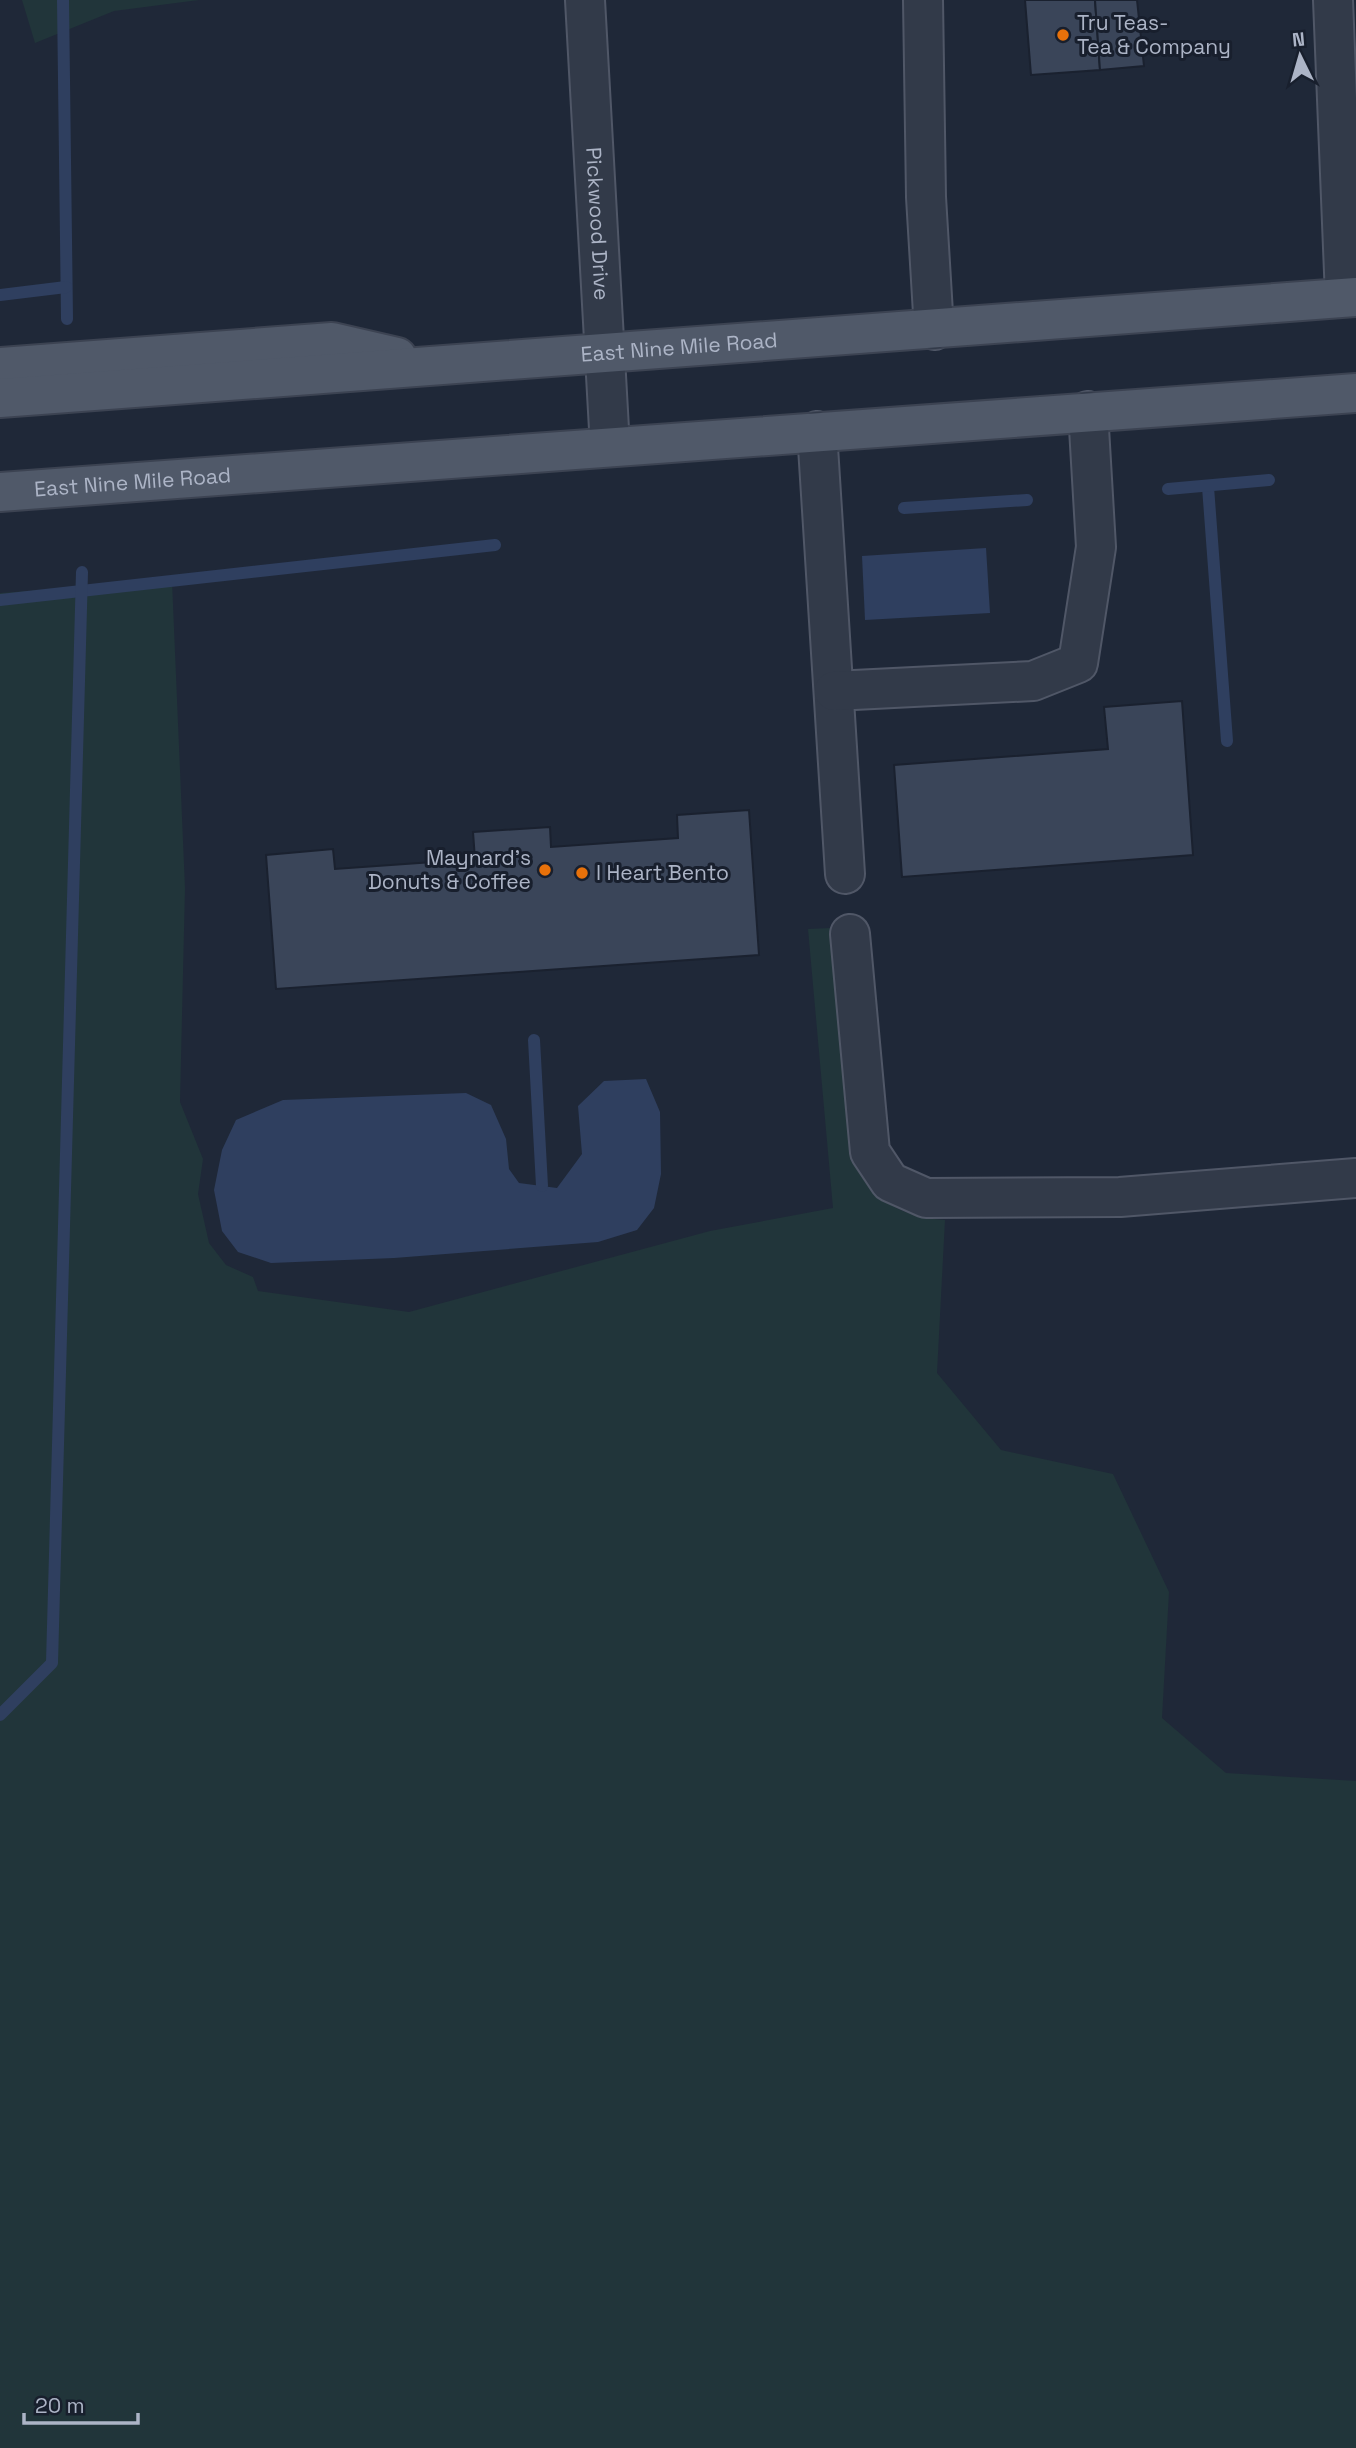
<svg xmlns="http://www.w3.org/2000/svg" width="1356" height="2448" font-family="'Space Grotesk',sans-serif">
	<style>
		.green { fill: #21353a }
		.water { fill: #2f3f5f }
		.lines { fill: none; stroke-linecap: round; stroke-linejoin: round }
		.stream { stroke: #2f3f5f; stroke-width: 12 }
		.building { fill: #3a4559; stroke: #1a212f; stroke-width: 2 }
		.minor-casing { stroke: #505767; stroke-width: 42 }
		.major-casing { stroke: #3c4352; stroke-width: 42 }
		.minor { stroke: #323a49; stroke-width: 38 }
		.major { stroke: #505969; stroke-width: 38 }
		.food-dot { fill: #e8710a; stroke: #181f2d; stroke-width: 2.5 }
		.labels { text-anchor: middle; stroke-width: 6; stroke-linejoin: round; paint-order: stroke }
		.poi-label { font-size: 21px; fill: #acb4c6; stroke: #181f2d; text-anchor: start }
		.street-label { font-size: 21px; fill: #acb4c6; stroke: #181f2d }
	</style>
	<rect width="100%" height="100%" fill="#1f2838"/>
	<!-- green -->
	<g class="green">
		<polygon points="22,0 199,0 114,11 35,43"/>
		<path d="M 172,581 L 185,888 L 180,1102 L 203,1159 L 198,1194 L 209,1243 L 226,1265 L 253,1277 L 258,1291 L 409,1312 L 710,1231 L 833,1208 L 808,929 L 831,928 L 851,1154 C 866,1198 900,1217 945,1220 L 937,1373 L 1001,1450 L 1113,1474 L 1169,1592 L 1162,1718 L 1226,1773 L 1356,1781 L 1356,2448 L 0,2448 L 0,593 Z"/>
	</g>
	<!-- water -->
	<g class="water">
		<polygon points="986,548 990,613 865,620 862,556"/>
		<polygon points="646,1079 660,1112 661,1174 654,1208 637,1230 598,1242 394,1258 271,1263 238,1252 222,1231 214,1190 222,1150 236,1120 283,1100 466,1093 491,1105 506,1139 509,1169 519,1183 557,1188 582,1154 578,1106 604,1081"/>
	</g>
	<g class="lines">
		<!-- stream -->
		<g class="stream">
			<polyline points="63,0 67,319"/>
			<polyline points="0,295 66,287"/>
			<polyline points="1208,487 1227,741"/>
			<polyline points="1168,489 1269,480"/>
			<polyline points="904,508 1027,500"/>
			<polyline points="0,600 495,545"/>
			<polyline points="534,1040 542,1186"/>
			<polyline points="0,1715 52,1663 82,572"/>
		</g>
	</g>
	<!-- building -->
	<g class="building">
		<polygon points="1025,0 1095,0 1100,70 1031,75"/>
		<polygon points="1095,0 1137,0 1144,66 1100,70"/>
		<polygon points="1182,701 1193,855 902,877 894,765 1108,749 1104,707"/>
		<polygon points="749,810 759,955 276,989 266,855 333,849 335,869 475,859 473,832 550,827 551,847 678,838 677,815"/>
	</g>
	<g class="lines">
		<!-- minor casing -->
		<g class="minor-casing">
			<g id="minor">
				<path id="s1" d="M 585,0 L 610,447"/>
				<polyline points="923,0 926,197 934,330"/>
				<polyline points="1333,0 1345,297"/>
				<polyline points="817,431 845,874"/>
				<polyline points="834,691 1033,681 1078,663 1096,547 1088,411"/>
				<polyline points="850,934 870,1152 890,1182 926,1198 1120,1197 1356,1178"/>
			</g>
		</g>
		<!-- major casing -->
		<g class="major-casing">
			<g id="major">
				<polyline points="0,367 332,342 397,357"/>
				<path id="s2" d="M 0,398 L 1356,297"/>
				<path id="s3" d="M 0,492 L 1356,393"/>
			</g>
		</g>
		<!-- minor -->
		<use href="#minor" class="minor"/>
		<!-- major -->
		<use href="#major" class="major"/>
	</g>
	<!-- markers -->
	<g class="food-dot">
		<circle cx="1063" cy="35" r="7"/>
		<circle cx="545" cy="870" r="7"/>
		<circle cx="582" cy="873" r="7"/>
	</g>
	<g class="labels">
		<!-- poi labels -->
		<g class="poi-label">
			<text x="1077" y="30">Tru Teas-<tspan x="1077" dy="24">Tea &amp; Company</tspan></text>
			<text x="531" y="865" text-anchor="end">Maynard's<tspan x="531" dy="24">Donuts &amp; Coffee</tspan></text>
			<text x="596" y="880">I Heart Bento</text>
		</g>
		<!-- street labels -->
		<g class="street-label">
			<text dy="7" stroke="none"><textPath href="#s1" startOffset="224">Pickwood Drive</textPath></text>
			<text dy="7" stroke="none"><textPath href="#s2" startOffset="681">East Nine Mile Road</textPath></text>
			<text dy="7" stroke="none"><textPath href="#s3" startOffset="133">East Nine Mile Road</textPath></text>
		</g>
	</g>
	<!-- north arrow -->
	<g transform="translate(1300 56) rotate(355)" stroke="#181f2d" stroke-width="5" paint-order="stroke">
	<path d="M0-5L12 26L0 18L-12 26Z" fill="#acb4c6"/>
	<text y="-10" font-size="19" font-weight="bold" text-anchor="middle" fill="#acb4c6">N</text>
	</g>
	<!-- scale -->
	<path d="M24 2413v10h114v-10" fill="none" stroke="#acb4c6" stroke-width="3.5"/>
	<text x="35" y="2413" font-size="21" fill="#acb4c6" stroke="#181f2d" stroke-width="5" paint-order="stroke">20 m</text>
</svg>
